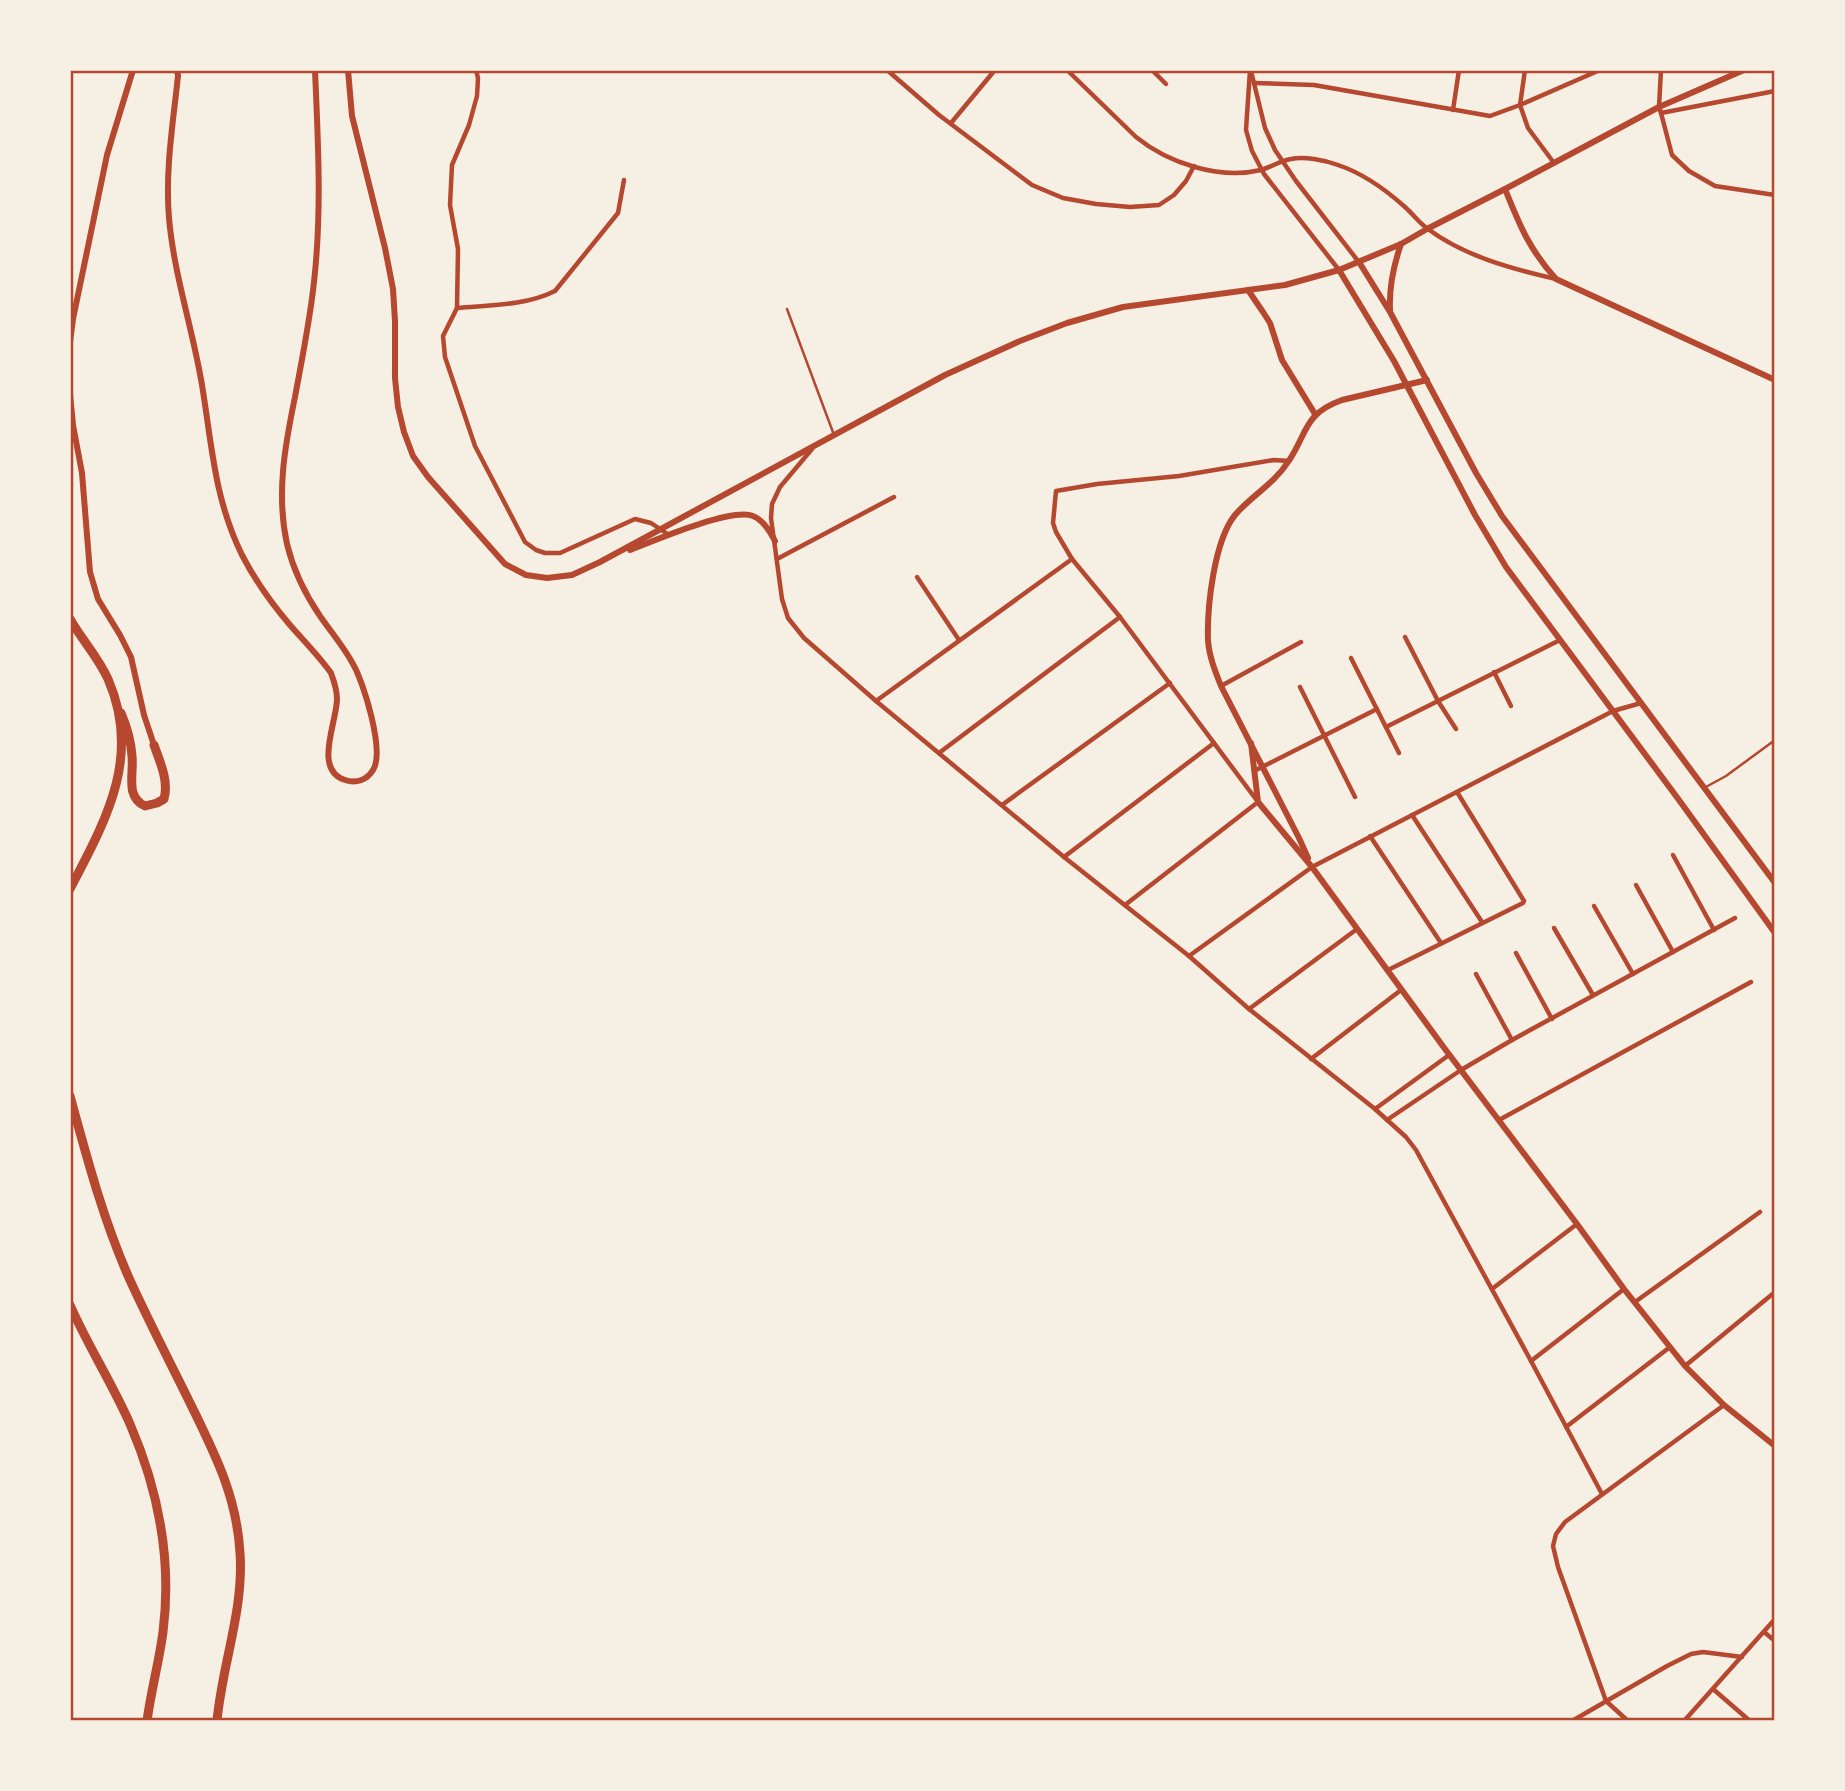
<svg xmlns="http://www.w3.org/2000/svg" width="1845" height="1791" font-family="Barlow,sans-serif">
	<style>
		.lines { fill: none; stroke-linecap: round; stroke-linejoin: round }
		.service { stroke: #b5482f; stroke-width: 2.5 }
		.minor { stroke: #b5482f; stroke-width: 4.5 }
		.tertiary { stroke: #b5482f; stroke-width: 6 }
		.secondary { stroke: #b5482f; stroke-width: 6 }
		.motorway { stroke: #b5482f; stroke-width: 9 }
		.neatline { fill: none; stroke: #b5482f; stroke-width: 2.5 }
	</style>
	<rect width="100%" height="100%" fill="#f6efe4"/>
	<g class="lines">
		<!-- service -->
		<g class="service">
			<polyline points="787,309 834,435"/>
			<polyline points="1704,788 1726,776 1775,740"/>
		</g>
		<!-- minor -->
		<g class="minor">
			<polyline points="476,70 478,78 477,96 469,125 452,165 450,205 458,249 457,308 443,336 445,357 475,446 525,542 536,550 545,553 560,553 635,519 651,523 669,535"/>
			<polyline points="887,70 939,115 1032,185 1063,198 1096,204 1130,207 1159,205 1174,195 1186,181 1194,166"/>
			<path d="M 1067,70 L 1136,137 C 1168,163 1219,180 1261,170 C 1271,167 1280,161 1291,159 C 1304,156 1324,160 1338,165 C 1362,173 1386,190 1405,207 C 1413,214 1419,223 1428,229 C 1464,256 1512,269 1556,279"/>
			<polyline points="1152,70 1166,84"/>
			<polyline points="1250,70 1246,130 1252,151 1264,174 1339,270"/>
			<polyline points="1525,70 1520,105 1528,128 1554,163"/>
			<polyline points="1661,70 1659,107 1661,113 1775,91"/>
			<polyline points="1251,71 1265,128 1275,150 1296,181 1358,261"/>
			<polyline points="1254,83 1314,85 1490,116 1520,105 1600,70"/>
			<polyline points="1453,110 1459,70"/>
			<polyline points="1661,113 1672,155 1689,171 1715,186 1775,195"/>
			<polyline points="951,123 995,70"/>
			<path d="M 457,308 C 489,305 525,306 555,291 L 618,213 L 624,180"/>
			<polyline points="812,449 780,487 772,504 771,518 782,599 788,618 804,638 876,701 1064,857 1189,956 1249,1009 1375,1109 1406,1137 1416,1150 1531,1361 1602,1494"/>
			<polyline points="777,559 894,497"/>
			<polyline points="917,577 959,640"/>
			<polyline points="1405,637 1438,701 1456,729"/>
			<polyline points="1351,658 1399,753"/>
			<polyline points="1494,672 1511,706"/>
			<polyline points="1221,686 1301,642"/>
			<polyline points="1300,687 1355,797"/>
			<polyline points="876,701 1072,559"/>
			<polyline points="1386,727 1560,640"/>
			<polyline points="939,753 1120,617"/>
			<polyline points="1254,771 1377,709"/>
			<polyline points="1002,805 1170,683"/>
			<polyline points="1412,815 1482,922"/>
			<polyline points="1370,836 1441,943"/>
			<polyline points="1673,855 1714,930"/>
			<polyline points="1064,857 1214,743"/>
			<polyline points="1636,885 1673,952"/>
			<polyline points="1125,905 1258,802 1120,617 1072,559 1056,532 1053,523 1056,491 1097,484 1179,476 1274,460 1289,461"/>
			<polyline points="1594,906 1633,974"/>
			<polyline points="1554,928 1593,995"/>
			<polyline points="1516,953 1552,1019"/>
			<polyline points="1189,956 1312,867 1613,711 1641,703"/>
			<polyline points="1388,970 1523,903 1524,901 1457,792"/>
			<polyline points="1476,974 1512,1040"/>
			<polyline points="1249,1009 1357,929"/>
			<polyline points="1311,1059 1401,990"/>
			<polyline points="1375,1109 1449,1055"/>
			<polyline points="1387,1120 1461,1070 1512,1040 1735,918"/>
			<polyline points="1499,1120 1751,982"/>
			<polyline points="1492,1289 1577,1224"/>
			<polyline points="1635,1302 1760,1212"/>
			<polyline points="1531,1361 1624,1289"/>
			<polyline points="1685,1366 1775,1292"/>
			<polyline points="1566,1427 1670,1347"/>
			<polyline points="1764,1632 1775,1641"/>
			<polyline points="1713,1689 1750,1721"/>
			<polyline points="1572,1721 1667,1666 1691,1654 1703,1652 1742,1657"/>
			<polyline points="1628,1721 1606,1701 1558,1567 1553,1546 1556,1534 1565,1522 1724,1405"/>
			<polyline points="1684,1721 1775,1619"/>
		</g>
		<!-- tertiary -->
		<g class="tertiary">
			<path d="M 1505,189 C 1520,226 1529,249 1556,279 L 1775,380"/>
			<polyline points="1248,290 1263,312 1270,323 1282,360 1315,414"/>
			<polyline points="1251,743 1258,802 1312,867 1445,1049 1577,1224 1624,1289 1685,1366 1724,1405 1775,1446"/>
			<path d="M 1308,858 L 1299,838 L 1221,686 C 1215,671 1209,656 1208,640 C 1207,607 1214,541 1235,515 C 1251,496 1274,484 1288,462 C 1308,433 1303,414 1342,400 L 1427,380"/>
		</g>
		<!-- secondary -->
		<g class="secondary">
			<path d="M 177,70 L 178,76 C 173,123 165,171 169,218 C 174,275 193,330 202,385 C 212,445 214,498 242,555 C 255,580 271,603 290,625 C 303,640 319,656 331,673 C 334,681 337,690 337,699 C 337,722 313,770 345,780 C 356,784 367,780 373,770 C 385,752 364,683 353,664 C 344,647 331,632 320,616 C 305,594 293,569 287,544 C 276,494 285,445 295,397 C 302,359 310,320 314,282 C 322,211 318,141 315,70"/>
			<polyline points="348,70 352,116 385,248 393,289 395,321 395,378 398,407 404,432 413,456 428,477 505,564 526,575 547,578 572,575 600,562 945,375 1020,341 1067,323 1123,307 1285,285 1339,270 1401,244 1427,229 1505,189 1659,107 1744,70"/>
			<polyline points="1359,262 1390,312 1476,473 1502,516 1775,883"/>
			<polyline points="1339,270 1394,361 1475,515 1506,567 1679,800 1775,933"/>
			<path d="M 1390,310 C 1389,287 1393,267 1401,244"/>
			<polyline points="70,342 73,319 107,155 133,70"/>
			<polyline points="70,394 73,425 82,473 90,572 98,599 120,635 131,657 144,715 154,745"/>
			<path d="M 630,550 C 653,541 732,507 753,516 C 763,520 770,531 775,541"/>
		</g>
		<!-- motorway -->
		<g class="motorway">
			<path d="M 70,619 C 82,640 98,657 108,679 C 142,757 106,820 70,889"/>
			<path d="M 121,713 C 127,727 131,741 132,756 C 134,774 125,797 145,806 L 157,803 L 164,799 C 169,781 160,762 154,745"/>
			<path d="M 70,1096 C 87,1158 103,1219 129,1278 C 149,1322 171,1364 192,1407 C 216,1456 237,1498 240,1553 C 244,1610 222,1665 217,1721"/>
			<path d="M 70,1305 C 88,1346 112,1383 130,1424 C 158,1489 172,1561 163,1632 C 159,1662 151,1691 147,1721"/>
		</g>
	</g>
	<!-- border -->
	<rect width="1845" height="1791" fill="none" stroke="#f6efe4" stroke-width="144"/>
	<rect x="72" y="72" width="1701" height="1647" class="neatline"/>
</svg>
